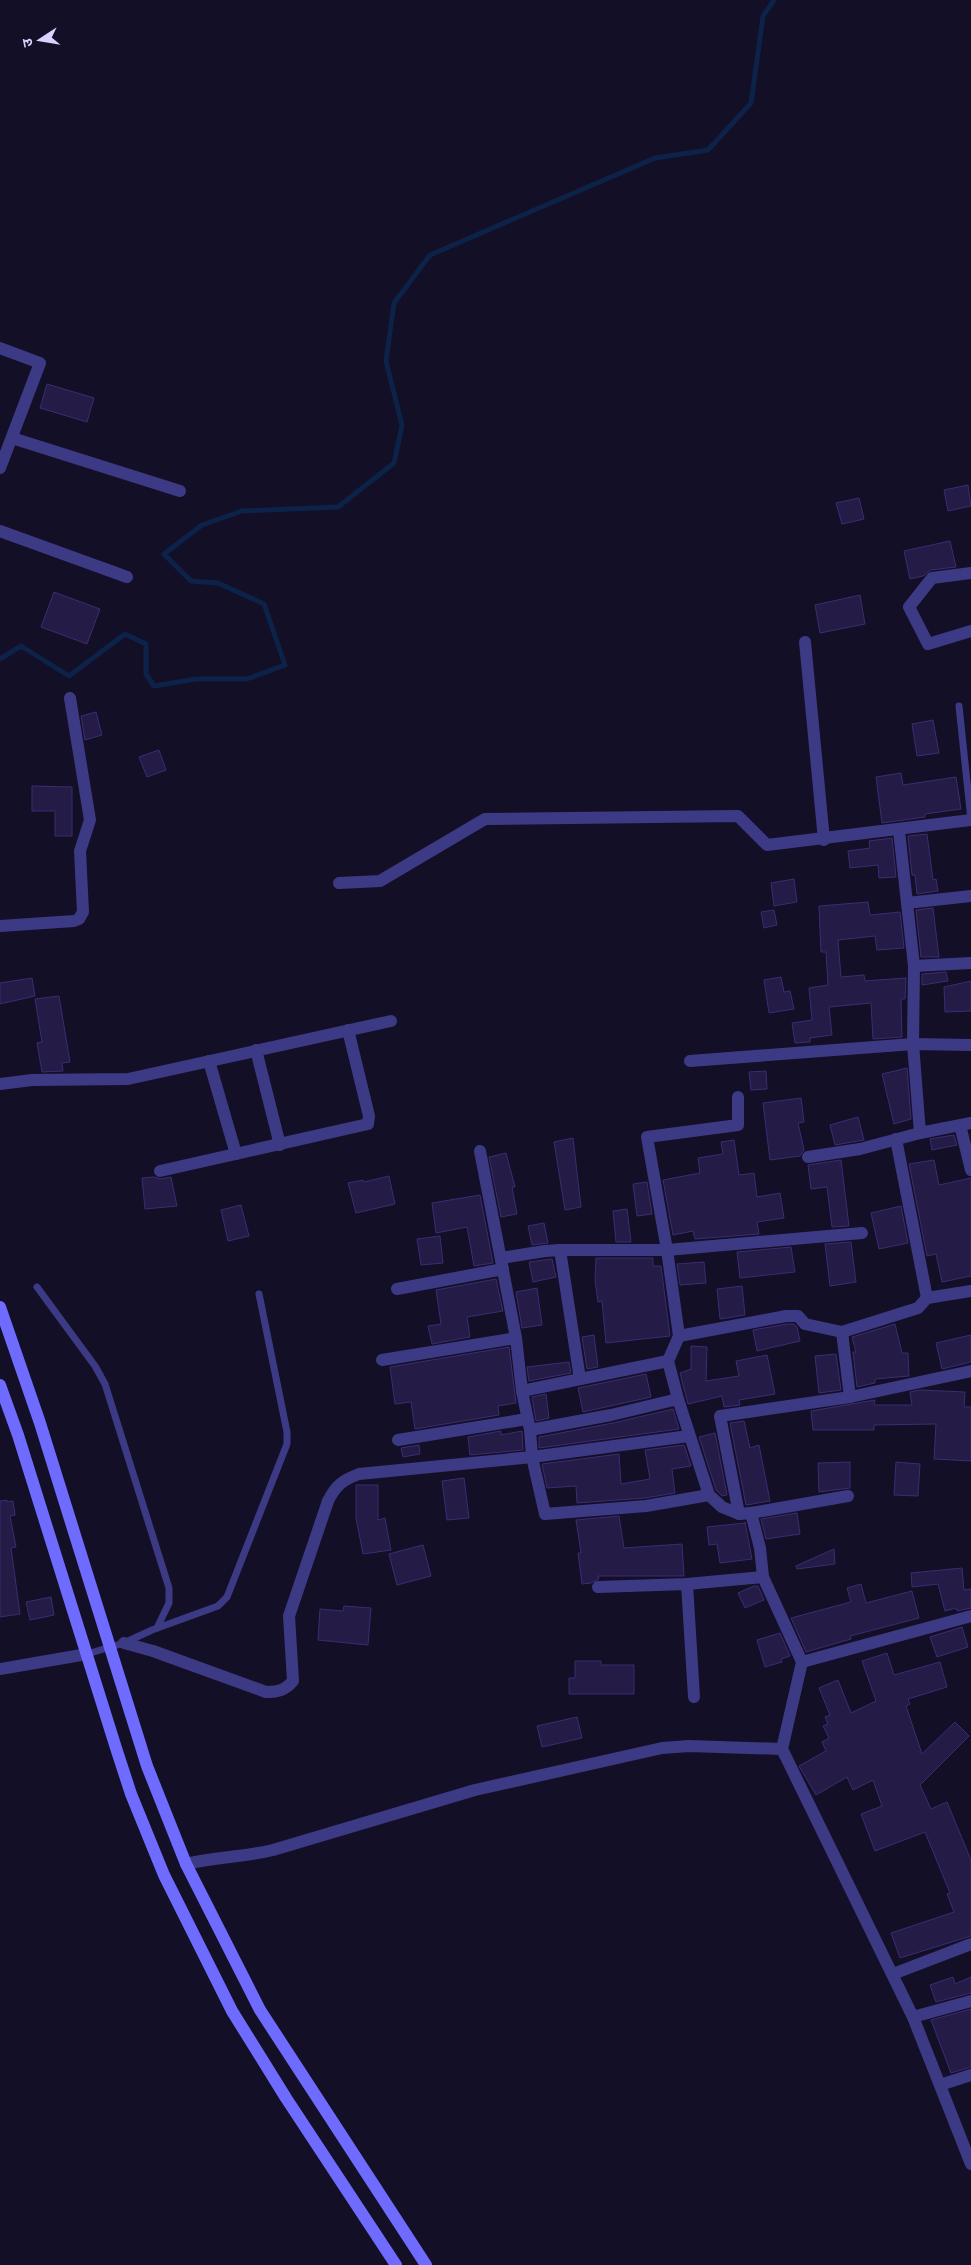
<svg xmlns="http://www.w3.org/2000/svg" width="971" height="2265" font-family="'Space Grotesk','Noto Sans Devanagari',sans-serif">
	<style>
		.lines { fill: none; stroke-linecap: round; stroke-linejoin: round }
		.stream { stroke: #0c2248; stroke-width: 5 }
		.building { fill: #241b47; stroke: #3b2d73 }
		.service { stroke: #3d3a85; stroke-width: 7 }
		.minor { stroke: #3d3a85; stroke-width: 12 }
		.secondary { stroke: #6f6bff; stroke-width: 12 }
	</style>
	<rect width="100%" height="100%" fill="#130f26"/>
	<g class="lines">
		<!-- stream -->
		<polyline class="stream" points="0,659 21,646 69,676 125,634 146,644 146,674 154,686 196,679 247,679 285,665 264,604 218,583 191,581 164,554 202,525 242,511 338,507 394,463 402,425 386,361 394,303 430,255 655,158 708,150 751,103 763,16 774,0"/>
	</g>
	<!-- building -->
	<g class="building">
		<polygon points="47,384 94,398 87,422 40,408"/>
		<polygon points="968,485 971,506 948,511 944,490"/>
		<polygon points="859,498 864,519 842,524 836,503"/>
		<polygon points="950,541 956,567 931,570 923,576 910,579 904,551"/>
		<polygon points="54,592 100,609 87,644 41,627"/>
		<polygon points="860,595 865,624 820,633 815,605"/>
		<polygon points="96,712 102,735 85,740 81,716"/>
		<polygon points="933,720 939,753 917,756 912,724"/>
		<polygon points="159,750 166,770 147,777 139,757"/>
		<polygon points="901,773 903,785 956,777 961,809 925,814 925,817 882,823 876,777"/>
		<polygon points="32,786 72,787 72,836 55,836 55,811 32,811"/>
		<polygon points="927,834 933,880 936,879 938,891 917,894 915,875 912,875 908,836"/>
		<polygon points="892,838 896,877 879,878 878,865 850,868 848,851 870,848 869,841"/>
		<polygon points="794,879 797,902 774,906 771,883"/>
		<polygon points="868,902 870,915 900,912 904,948 877,950 875,936 838,940 841,977 864,975 865,981 906,978 905,999 901,999 902,1037 873,1039 871,1003 829,1007 832,1035 810,1038 810,1042 795,1043 792,1023 812,1020 809,988 828,985 826,952 821,952 819,906"/>
		<polygon points="933,908 939,957 921,957 916,910"/>
		<polygon points="774,910 777,925 764,928 761,912"/>
		<polygon points="946,972 948,981 922,985 922,974"/>
		<polygon points="781,977 784,992 790,991 794,1009 769,1013 764,980"/>
		<polygon points="32,978 35,996 0,1004 0,983"/>
		<polygon points="971,981 971,1011 945,1012 944,987"/>
		<polygon points="59,996 70,1062 62,1063 63,1071 42,1072 37,1043 42,1042 35,999"/>
		<polygon points="907,1068 911,1119 894,1124 882,1074"/>
		<polygon points="766,1071 767,1089 751,1090 749,1072"/>
		<polygon points="801,1098 804,1122 798,1123 804,1150 800,1156 770,1160 763,1103"/>
		<polygon points="858,1117 864,1140 835,1145 830,1125"/>
		<polygon points="954,1135 957,1145 932,1150 930,1139"/>
		<polygon points="573,1138 581,1207 565,1210 554,1142"/>
		<polygon points="734,1140 739,1175 754,1173 757,1197 780,1193 784,1218 757,1222 759,1234 695,1239 693,1231 673,1235 663,1180 700,1173 698,1158 723,1154 721,1142"/>
		<polygon points="506,1153 515,1187 512,1187 517,1214 501,1217 489,1157"/>
		<polygon points="841,1160 849,1226 832,1227 827,1187 811,1189 808,1165"/>
		<polygon points="934,1160 939,1185 971,1178 971,1276 942,1282 936,1254 927,1256 909,1164"/>
		<polygon points="389,1176 395,1204 356,1213 348,1183 363,1180 364,1182"/>
		<polygon points="154,1177 161,1179 171,1177 177,1206 145,1209 142,1178"/>
		<polygon points="647,1182 652,1214 637,1216 633,1184"/>
		<polygon points="480,1195 493,1263 474,1266 467,1227 436,1233 432,1203"/>
		<polygon points="241,1205 249,1236 228,1241 221,1210"/>
		<polygon points="901,1206 908,1243 879,1249 871,1213"/>
		<polygon points="627,1209 631,1242 616,1242 613,1211"/>
		<polygon points="544,1223 548,1243 532,1245 528,1226"/>
		<polygon points="440,1236 443,1263 421,1265 417,1239"/>
		<polygon points="851,1242 856,1282 830,1286 825,1244"/>
		<polygon points="791,1247 795,1272 740,1278 737,1252"/>
		<polygon points="596,1258 653,1258 653,1266 661,1266 670,1336 606,1343 602,1301 598,1302 595,1280"/>
		<polygon points="552,1259 556,1277 533,1282 529,1262"/>
		<polygon points="704,1262 706,1283 680,1285 677,1264"/>
		<polygon points="496,1279 503,1311 467,1317 470,1337 432,1344 428,1326 441,1324 436,1290"/>
		<polygon points="742,1286 745,1315 720,1319 717,1289"/>
		<polygon points="537,1288 542,1325 522,1328 516,1292"/>
		<polygon points="787,1324 794,1324 797,1327 800,1341 757,1351 753,1330"/>
		<polygon points="895,1324 902,1353 908,1353 909,1376 875,1379 875,1383 857,1387 853,1352 856,1352 852,1337"/>
		<polygon points="594,1335 598,1367 587,1369 582,1337"/>
		<polygon points="971,1335 971,1362 942,1369 936,1343"/>
		<polygon points="691,1346 707,1347 706,1381 739,1376 736,1361 767,1355 775,1394 739,1400 740,1405 724,1407 722,1396 688,1404 680,1373 691,1369"/>
		<polygon points="509,1347 516,1403 498,1406 499,1415 415,1429 411,1402 395,1404 390,1367"/>
		<polygon points="836,1354 841,1390 819,1393 815,1356"/>
		<polygon points="569,1362 571,1373 529,1381 527,1367"/>
		<polygon points="646,1374 651,1397 583,1412 578,1388"/>
		<polygon points="920,1390 965,1392 964,1407 971,1407 971,1461 934,1459 936,1424 874,1425 874,1430 813,1430 811,1411 875,1400 874,1405 912,1405 910,1392"/>
		<polygon points="546,1394 549,1418 536,1421 532,1397"/>
		<polygon points="673,1409 679,1429 539,1448 539,1437 613,1423"/>
		<polygon points="744,1421 750,1448 759,1445 770,1501 746,1505 730,1423"/>
		<polygon points="501,1431 501,1435 522,1431 523,1450 470,1455 468,1437"/>
		<polygon points="715,1433 727,1495 722,1496 716,1490 699,1437"/>
		<polygon points="419,1445 420,1454 403,1457 401,1448"/>
		<polygon points="684,1445 691,1466 672,1469 675,1493 645,1498 577,1503 576,1486 547,1488 542,1464 619,1454 621,1484 650,1479 645,1450"/>
		<polygon points="850,1462 850,1488 819,1492 818,1463"/>
		<polygon points="896,1462 920,1464 918,1496 894,1495"/>
		<polygon points="464,1478 469,1518 447,1520 442,1481"/>
		<polygon points="356,1485 378,1485 378,1520 385,1518 391,1550 363,1554 356,1518"/>
		<polygon points="7,1500 7,1502 13,1501 15,1515 10,1516 16,1547 11,1548 20,1614 0,1617 0,1501"/>
		<polygon points="797,1513 800,1534 766,1539 761,1519"/>
		<polygon points="619,1516 624,1548 682,1544 684,1576 598,1576 599,1579 591,1583 582,1584 578,1553 581,1553 576,1520"/>
		<polygon points="745,1522 752,1559 720,1563 717,1544 709,1545 707,1527 745,1523"/>
		<polygon points="423,1545 431,1576 397,1585 389,1554"/>
		<polygon points="834,1549 835,1564 797,1569 796,1566"/>
		<polygon points="962,1568 964,1590 971,1589 971,1608 957,1611 956,1608 945,1611 938,1584 912,1587 911,1573"/>
		<polygon points="861,1584 866,1603 912,1591 919,1618 850,1636 851,1639 806,1652 791,1618 851,1602 847,1588"/>
		<polygon points="754,1586 758,1586 764,1600 745,1608 738,1593"/>
		<polygon points="51,1597 54,1615 30,1620 26,1602"/>
		<polygon points="344,1606 371,1608 368,1645 318,1640 320,1609 343,1611"/>
		<polygon points="962,1627 968,1647 937,1657 930,1637"/>
		<polygon points="780,1633 790,1656 781,1659 782,1662 765,1667 757,1640"/>
		<polygon points="887,1653 894,1675 940,1662 947,1687 908,1699 910,1704 906,1706 922,1754 955,1722 969,1736 920,1785 931,1809 947,1802 971,1860 971,1936 900,1958 891,1933 954,1912 947,1894 950,1893 925,1832 875,1851 861,1814 882,1806 873,1780 853,1790 847,1777 816,1795 799,1766 826,1751 822,1742 829,1738 823,1726 828,1724 825,1717 830,1715 819,1688 838,1680 851,1713 876,1701 862,1661"/>
		<polygon points="575,1661 601,1661 601,1665 634,1665 634,1694 569,1694 569,1678 575,1678"/>
		<polygon points="577,1717 582,1738 542,1747 537,1726"/>
		<polygon points="953,1977 955,1984 971,1977 971,1993 936,2002 930,1985"/>
		<polygon points="971,2009 971,2067 951,2073 931,2020"/>
	</g>
	<g class="lines">
		<!-- service -->
		<g class="service">
			<polyline points="959,706 971,820"/>
			<polyline points="37,1287 95,1366 105,1384 169,1588 169,1603 157,1628"/>
			<polyline points="87,1654 124,1643 152,1630 218,1606 227,1597 287,1444 287,1432 259,1294"/>
		</g>
		<!-- minor -->
		<g class="minor">
			<polyline points="0,348 40,363 0,468"/>
			<polyline points="12,438 180,491"/>
			<polyline points="0,531 127,577"/>
			<polyline points="971,573 932,578 909,607 928,644 971,631"/>
			<polyline points="805,642 824,840"/>
			<polyline points="899,831 914,966 913,1044 920,1133"/>
			<polyline points="339,883 380,881 485,819 738,816 767,845 971,820"/>
			<polyline points="907,903 971,896"/>
			<polyline points="0,926 74,921 79,919 83,912 80,851 90,820 70,698"/>
			<polyline points="914,966 971,963"/>
			<polyline points="256,1050 280,1145"/>
			<polyline points="209,1061 236,1154"/>
			<polyline points="690,1061 913,1044 971,1045"/>
			<polyline points="0,1084 32,1080 128,1079 391,1021"/>
			<polyline points="738,1097 738,1125 647,1137 667,1250 679,1336 668,1361 678,1399 709,1495 722,1507 739,1514 751,1513 760,1548 763,1577 802,1662 782,1749 913,2017 971,2164"/>
			<polyline points="960,1125 971,1170"/>
			<polyline points="896,1139 927,1298"/>
			<polyline points="480,1151 516,1338 522,1391 530,1430 532,1457 545,1514 646,1506 709,1495"/>
			<polyline points="808,1157 860,1149 920,1133 971,1123"/>
			<polyline points="160,1171 368,1124 369,1116 348,1030"/>
			<polyline points="560,1250 667,1250 862,1233"/>
			<polyline points="501,1258 545,1251 560,1250 580,1379"/>
			<polyline points="397,1289 503,1269"/>
			<polyline points="679,1336 786,1316 798,1316 805,1324 842,1332 918,1308 927,1298 971,1291"/>
			<polyline points="382,1360 516,1338"/>
			<polyline points="522,1391 668,1361"/>
			<polyline points="850,1397 971,1371"/>
			<polyline points="530,1430 611,1415 678,1399"/>
			<polyline points="398,1440 527,1419"/>
			<polyline points="751,1513 848,1496"/>
			<polyline points="739,1514 720,1416 850,1397 842,1332"/>
			<polyline points="687,1584 694,1697"/>
			<polyline points="598,1587 687,1584 763,1577"/>
			<path d="M 124,1643 L 153,1651 L 266,1692 C 279,1692 285,1690 293,1681 L 289,1616 L 328,1501 C 336,1485 343,1480 359,1474 L 532,1457 L 689,1436"/>
			<polyline points="802,1662 971,1616"/>
			<polyline points="0,1669 87,1654"/>
			<path d="M 186,1864 C 215,1857 244,1857 273,1850 L 475,1790 L 662,1748 L 689,1746 L 782,1749"/>
			<polyline points="893,1974 971,1944"/>
			<polyline points="913,2017 971,2001"/>
			<polyline points="940,2085 971,2075"/>
		</g>
		<!-- secondary -->
		<g class="secondary">
			<polyline points="0,1307 40,1423 147,1766 186,1864 260,2010 426,2265"/>
			<polyline points="0,1385 18,1435 116,1748 131,1794 164,1875 232,2011 286,2098 396,2265"/>
		</g>
	</g>
	<!-- north arrow -->
	<g transform="translate(40 40) rotate(258)" stroke="#130f26" stroke-width="4" paint-order="stroke">
	<path d="M0-4L9 19L0 12L-9 19Z" fill="#d9d4ff"/>
	<text y="-8" font-size="14" font-weight="bold" text-anchor="middle" fill="#d9d4ff">उ</text>
	</g>
</svg>
